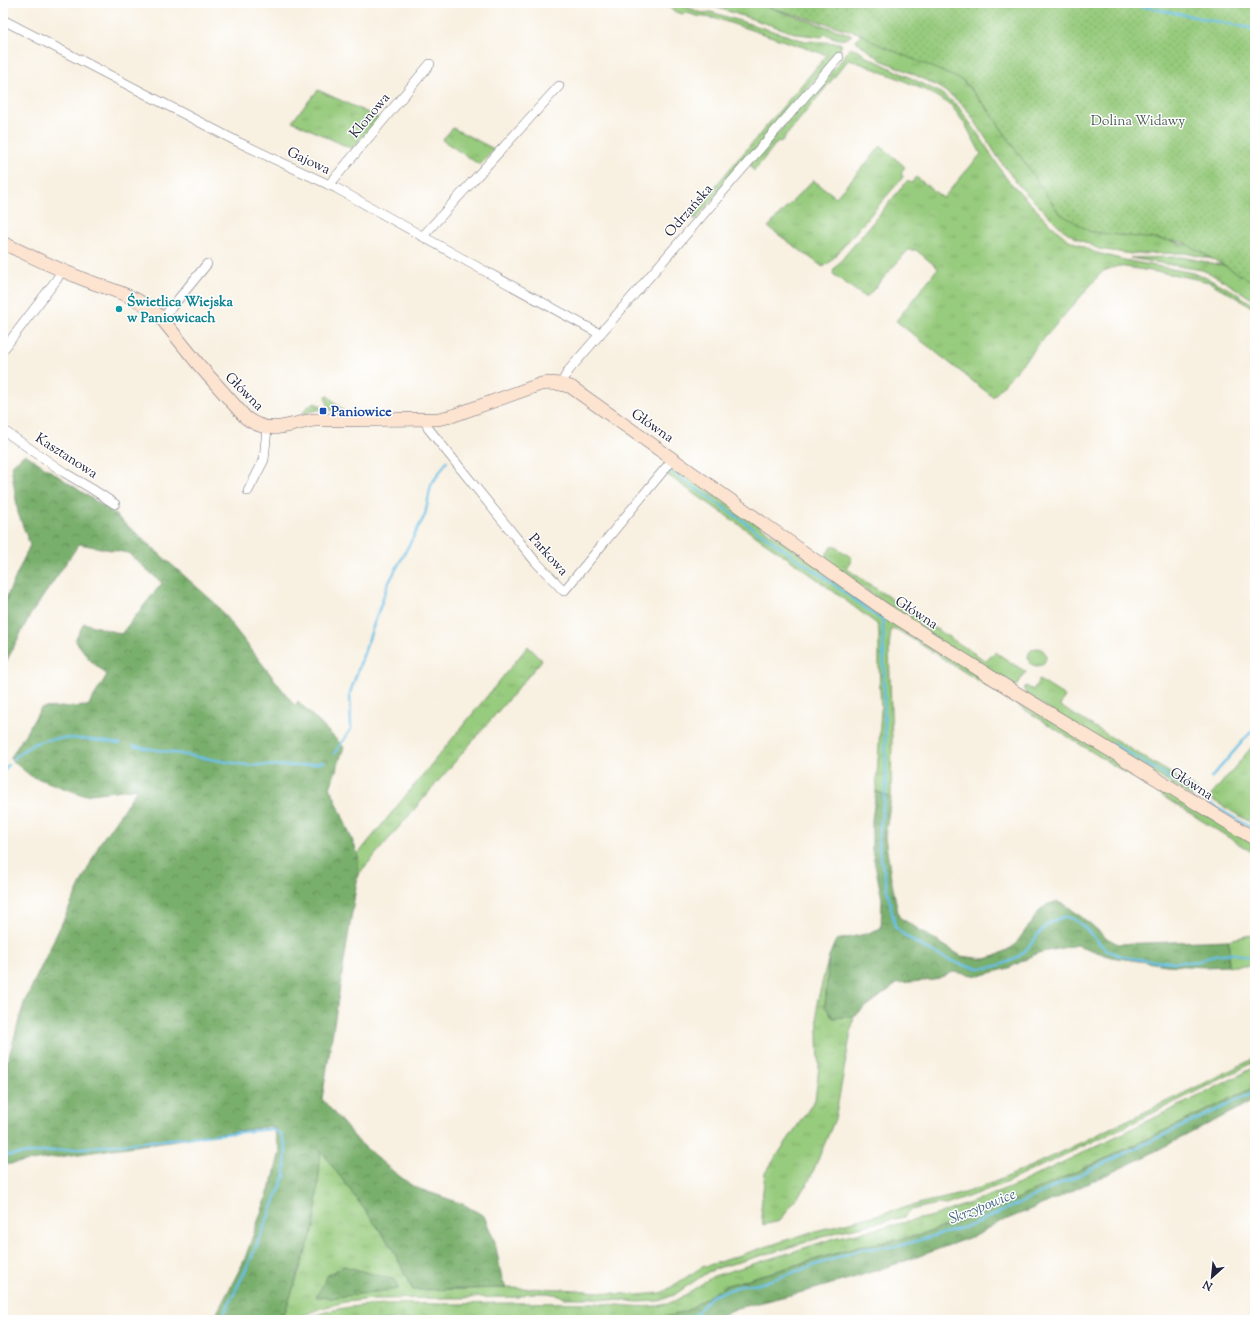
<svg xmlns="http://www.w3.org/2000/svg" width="1258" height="1323" font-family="'Sorts Mill Goudy',serif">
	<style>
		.grass { fill: url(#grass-tufts); stroke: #5c765c }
		.forest { fill: url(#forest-crowns); stroke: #4e6854 }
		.park { fill: url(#park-dots); stroke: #5c765c }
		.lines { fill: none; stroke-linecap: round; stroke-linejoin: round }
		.stream { stroke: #69bfe6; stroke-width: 2.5 }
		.street-casing { stroke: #6d6a75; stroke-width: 10 }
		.secondary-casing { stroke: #6d6a75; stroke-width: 14 }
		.street { stroke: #fff; stroke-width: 9 }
		.secondary { stroke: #fde4d1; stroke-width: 13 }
		.culture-dot { fill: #0f9aa8; stroke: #fff; stroke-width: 1.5 }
		.transit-dot { fill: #1a4fb4; stroke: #fff; stroke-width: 1.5 }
		.labels { text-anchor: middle; stroke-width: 3; stroke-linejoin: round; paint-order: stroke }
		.street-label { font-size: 14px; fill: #22223b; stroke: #fff }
		.park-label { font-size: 14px; fill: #4b5d52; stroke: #fff }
		.culture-label { font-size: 14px; font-weight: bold; fill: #0d838f; stroke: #fff; text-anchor: start }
		.transit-label { font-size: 14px; font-weight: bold; fill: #164399; stroke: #fff; text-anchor: start }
		.water-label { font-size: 15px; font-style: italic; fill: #3e617f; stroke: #fff }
	</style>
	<defs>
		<pattern id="grass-tufts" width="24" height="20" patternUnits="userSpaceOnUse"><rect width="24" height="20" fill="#97cb7d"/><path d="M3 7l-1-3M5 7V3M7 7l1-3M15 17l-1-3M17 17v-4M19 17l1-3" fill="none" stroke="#82ae6d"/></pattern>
		<pattern id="forest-crowns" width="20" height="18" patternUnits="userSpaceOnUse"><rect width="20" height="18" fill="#79af6c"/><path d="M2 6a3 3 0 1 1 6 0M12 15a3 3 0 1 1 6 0" fill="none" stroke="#638e5a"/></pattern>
		<pattern id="park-dots" width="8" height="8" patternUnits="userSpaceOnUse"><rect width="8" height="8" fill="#97cb7d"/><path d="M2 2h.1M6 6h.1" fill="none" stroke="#82ae6d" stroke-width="1.8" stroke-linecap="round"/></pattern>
	</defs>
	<rect width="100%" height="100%" fill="#fff"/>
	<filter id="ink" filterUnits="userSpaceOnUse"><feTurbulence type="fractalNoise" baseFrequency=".025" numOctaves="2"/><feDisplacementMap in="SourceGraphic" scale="8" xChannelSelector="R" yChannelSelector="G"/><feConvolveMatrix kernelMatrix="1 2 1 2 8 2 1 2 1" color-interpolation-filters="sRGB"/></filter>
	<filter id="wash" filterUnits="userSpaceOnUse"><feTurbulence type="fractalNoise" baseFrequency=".012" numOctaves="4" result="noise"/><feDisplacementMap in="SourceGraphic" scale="16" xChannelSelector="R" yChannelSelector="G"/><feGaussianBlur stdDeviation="0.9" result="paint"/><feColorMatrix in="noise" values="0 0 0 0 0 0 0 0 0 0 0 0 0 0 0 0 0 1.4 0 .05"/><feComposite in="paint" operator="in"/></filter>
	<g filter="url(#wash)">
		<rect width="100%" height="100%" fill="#f8f0e0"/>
		<!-- grass -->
		<g class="grass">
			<polygon points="666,3 677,3 702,13 711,12 805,41 840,43 841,48 696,219 690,216 827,55 718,19 697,16 687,13 682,14 673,11"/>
			<path d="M 703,3 L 755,3 L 852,35 C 844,43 834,38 825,34 L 822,37 L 798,34 Z"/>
			<path d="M 864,30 L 962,80 L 974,93 L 992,115 L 1027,164 L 1171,241 L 1186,245 L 1194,242 L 1235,264 L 1185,253 L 1132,254 L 1099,249 L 1074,237 L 1062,229 L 1020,187 L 1001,162 L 969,112 C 947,86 912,74 881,60 L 856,41 Z"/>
			<polygon points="854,48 862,52 865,57 870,58 939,92 957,105 980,137 1006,178 1051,225 1067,239 1094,252 1124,260 1198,274 1233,291 1255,306 1255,310 1243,301 1209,282 1177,275 1118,266 1103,271 993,397 896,321 938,268 916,250 908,250 866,298 833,274 834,269 907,181 912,183 916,177 943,198 981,154 965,124 951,105 929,92 900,79 849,59 781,142 778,141 754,171 750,165 844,57 849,49"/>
			<polygon points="318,90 379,118 352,149 292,121"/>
			<polygon points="453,128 494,149 480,165 442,140"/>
			<polygon points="881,146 905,167 901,172 903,177 830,262 823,267 768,227 813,180 836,197"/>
			<path d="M 1182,257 L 1235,268 L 1255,277 L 1255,301 C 1238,290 1221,278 1202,270 L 1130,258 Z"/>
			<polygon points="327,395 344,411 330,410 325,397"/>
			<polygon points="314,403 322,406 325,411 318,409 318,410 309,412 302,415 306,408"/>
			<polygon points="672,465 865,599 1255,843 1255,854 896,629 891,629 889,648 892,741 891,798 876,791 881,711 879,663 879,632 877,624 802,568 666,474"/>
			<polygon points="833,545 852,558 847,569 927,623 986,661 995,652 1026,672 1016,687 924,632 823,559"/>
			<polygon points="528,646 542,660 358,875 358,854"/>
			<circle cx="1037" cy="657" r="9"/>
			<polygon points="1039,680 1065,696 1060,706 1198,790 1192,797 1026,695 1024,689 1026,686 1033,690"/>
			<polygon points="1255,743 1255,825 1209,798"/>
			<polygon points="1255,934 1255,966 1227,966 1230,949 1228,940"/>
			<polygon points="829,956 825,1006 833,1018 854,1016 835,1119 809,1181 780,1221 763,1225 761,1209 765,1173 815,1100 819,1067 817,1003"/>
			<path d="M 1255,1058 L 1255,1062 L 1145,1117 L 1003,1184 L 946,1205 L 937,1204 L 911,1210 L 904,1217 L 840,1231 L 788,1248 L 721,1267 L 708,1272 L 674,1295 L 659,1301 L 638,1302 L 592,1298 L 564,1298 L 559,1295 L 547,1293 L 528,1293 L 519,1297 L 373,1299 L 344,1302 L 322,1308 L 291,1320 L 268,1320 L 268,1319 L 285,1312 L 314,1228 L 321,1150 L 390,1244 L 413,1290 L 506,1288 L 563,1289 L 637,1295 L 661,1293 L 668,1289 L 702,1267 L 716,1263 L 808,1233 L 930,1201 C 977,1193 1018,1172 1061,1152 C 1126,1121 1191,1090 1255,1058 Z"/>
			<path d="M 1255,1067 L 1255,1087 L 1122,1151 L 999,1207 L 921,1235 L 858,1247 L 725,1286 L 688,1310 L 664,1318 L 626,1320 L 504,1316 L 442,1320 L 303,1320 C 345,1300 409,1304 456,1304 C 502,1303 549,1302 595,1303 C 617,1304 640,1309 662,1305 C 678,1303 699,1284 714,1276 L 795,1251 L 835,1238 L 933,1216 L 976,1201 L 1012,1187 L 1199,1096 Z"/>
		</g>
		<!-- forest -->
		<g class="forest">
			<polygon points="25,454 112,512 215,603 295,706 298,701 344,747 330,788 334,796 358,854 358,875 322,1099 359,1142 390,1169 414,1187 463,1204 484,1216 495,1242 502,1279 506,1288 413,1290 390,1244 321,1151 314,1228 285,1312 268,1319 269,1320 215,1320 218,1311 244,1261 274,1176 280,1151 272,1126 3,1165 3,1077 24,1003 100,843 138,788 83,795 31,776 10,759 41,708 88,706 107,675 90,660 75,640 84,623 121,634 162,583 128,553 79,544 29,617 3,668 3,605 30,545 18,513 11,466"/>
			<polygon points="876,791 891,798 885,837 891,878 899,917 961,956 985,959 996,956 1014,946 1041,909 1048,904 1056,902 1066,905 1093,926 1105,937 1118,944 1228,940 1230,949 1227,966 1205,967 1167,965 1111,957 1077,945 1038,953 1009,968 979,976 953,972 934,980 898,983 854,1016 833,1018 825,1006 829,956 836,940 866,934 881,928 882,899 872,850 872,820"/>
			<polygon points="1255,1087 1255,1100 1140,1159 1046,1203 993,1225 979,1234 917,1257 856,1277 811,1290 737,1308 712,1320 638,1320 664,1318 688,1310 725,1286 858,1247 921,1235 999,1207 1122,1151"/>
			<polygon points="344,1266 395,1280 398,1289 331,1298 316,1297 328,1275"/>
			<polygon points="504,1316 626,1320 442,1320"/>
		</g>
		<!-- park -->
		<polygon class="park" points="754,3 1255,3 1255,283 1183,242 1091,232 1059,213 988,109 964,81 873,42 862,34"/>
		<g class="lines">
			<!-- stream -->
			<g class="stream">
				<polyline points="1125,3 1255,29"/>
				<path d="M 671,471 L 828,580 L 883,621 L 886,785 L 878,843 L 895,927 C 913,944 957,968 982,968 C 996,968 1014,961 1024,952 C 1036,940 1043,922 1061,918 C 1062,917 1066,916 1067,917 C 1082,920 1094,940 1106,949 C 1117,957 1131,958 1144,960 C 1156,961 1188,963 1199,961 C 1202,960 1204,958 1207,957 C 1222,952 1240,952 1254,960 L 1255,960"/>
				<polyline points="1112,743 1194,793"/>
				<polyline points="134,746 245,765 300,766 324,762"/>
				<polyline points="334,754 351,729 350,693 388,584 425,515 431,485 447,461"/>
				<path d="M 13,759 C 20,754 28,746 36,743 C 59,734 96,740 120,744"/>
				<polyline points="3,772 8,765"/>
				<polyline points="1211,778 1255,727"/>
				<polyline points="1207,802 1255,830"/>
				<polyline points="3,1156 271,1129 281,1134 286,1146 285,1176 250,1261 221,1320"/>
				<polyline points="690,1320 712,1296 742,1285 762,1283 863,1249 899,1246 973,1225 1255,1092"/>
			</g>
		</g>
	</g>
	<g filter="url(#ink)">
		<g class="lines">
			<!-- street casing -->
			<g class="street-casing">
				<g id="street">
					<polyline points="3,20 238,142 336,188 472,264 600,334"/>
					<polyline points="329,185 430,64"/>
					<polyline points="423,236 528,120 559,86"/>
					<polyline points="162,319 207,264"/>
					<polyline points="3,350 57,279 62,270"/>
					<polyline points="561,384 569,370 839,57"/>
					<polyline points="425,420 428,428 535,561 564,591 673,459"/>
					<polyline points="3,430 65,473 92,489 115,504"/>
					<polyline points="248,491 264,460 267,428"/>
				</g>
			</g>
			<!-- secondary casing -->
			<g class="secondary-casing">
				<path id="secondary" d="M 3,243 C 28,255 53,267 78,277 C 108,290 139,294 162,319 L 199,365 L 246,418 C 271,436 287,424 314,420 L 438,419 L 452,416 L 541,384 C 552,382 560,383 571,387 L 885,610 L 1018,694 L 1255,839"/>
			</g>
			<!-- street -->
			<use href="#street" class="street"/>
			<!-- secondary -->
			<use href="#secondary" class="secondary"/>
		</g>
	</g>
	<!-- markers -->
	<circle class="culture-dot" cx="119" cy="309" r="4"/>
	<rect class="transit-dot" x="319" y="407" width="8" height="8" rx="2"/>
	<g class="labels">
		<!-- street labels -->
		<g class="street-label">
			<text transform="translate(369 115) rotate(-50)" y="5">Klonowa</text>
			<text transform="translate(309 160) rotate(25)" y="5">Gajowa</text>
			<text transform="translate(688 210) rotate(-49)" y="5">Odrzańska</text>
			<text transform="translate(245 391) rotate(45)" y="5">Główna</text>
			<text transform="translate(653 425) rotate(35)" y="5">Główna</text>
			<text transform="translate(67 455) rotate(33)" y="5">Kasztanowa</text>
			<text transform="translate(549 554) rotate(48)" y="5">Parkowa</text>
			<text transform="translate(917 612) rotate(33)" y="5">Główna</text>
			<text transform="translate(1192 783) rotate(32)" y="5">Główna</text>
		</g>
		<!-- park labels -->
		<g class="park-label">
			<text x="1138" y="125">Dolina Widawy</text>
		</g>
		<!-- culture labels -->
		<g class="culture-label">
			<text x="127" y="306">Świetlica Wiejska<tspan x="127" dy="16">w Paniowicach</tspan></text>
		</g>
		<!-- transit labels -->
		<g class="transit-label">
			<text x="331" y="416">Paniowice</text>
		</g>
		<!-- water labels -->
		<g class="water-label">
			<text transform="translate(982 1206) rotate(-22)" y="5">Skrzypowice</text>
		</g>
	</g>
	<!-- margin -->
	<rect width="1258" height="1323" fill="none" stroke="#fff" stroke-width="16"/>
	<!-- north arrow -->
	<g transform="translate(1212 1277) rotate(207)" stroke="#ffffff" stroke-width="3" paint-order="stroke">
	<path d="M0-3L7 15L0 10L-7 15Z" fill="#22223b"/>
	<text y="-6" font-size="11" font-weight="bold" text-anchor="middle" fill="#22223b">N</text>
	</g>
</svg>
